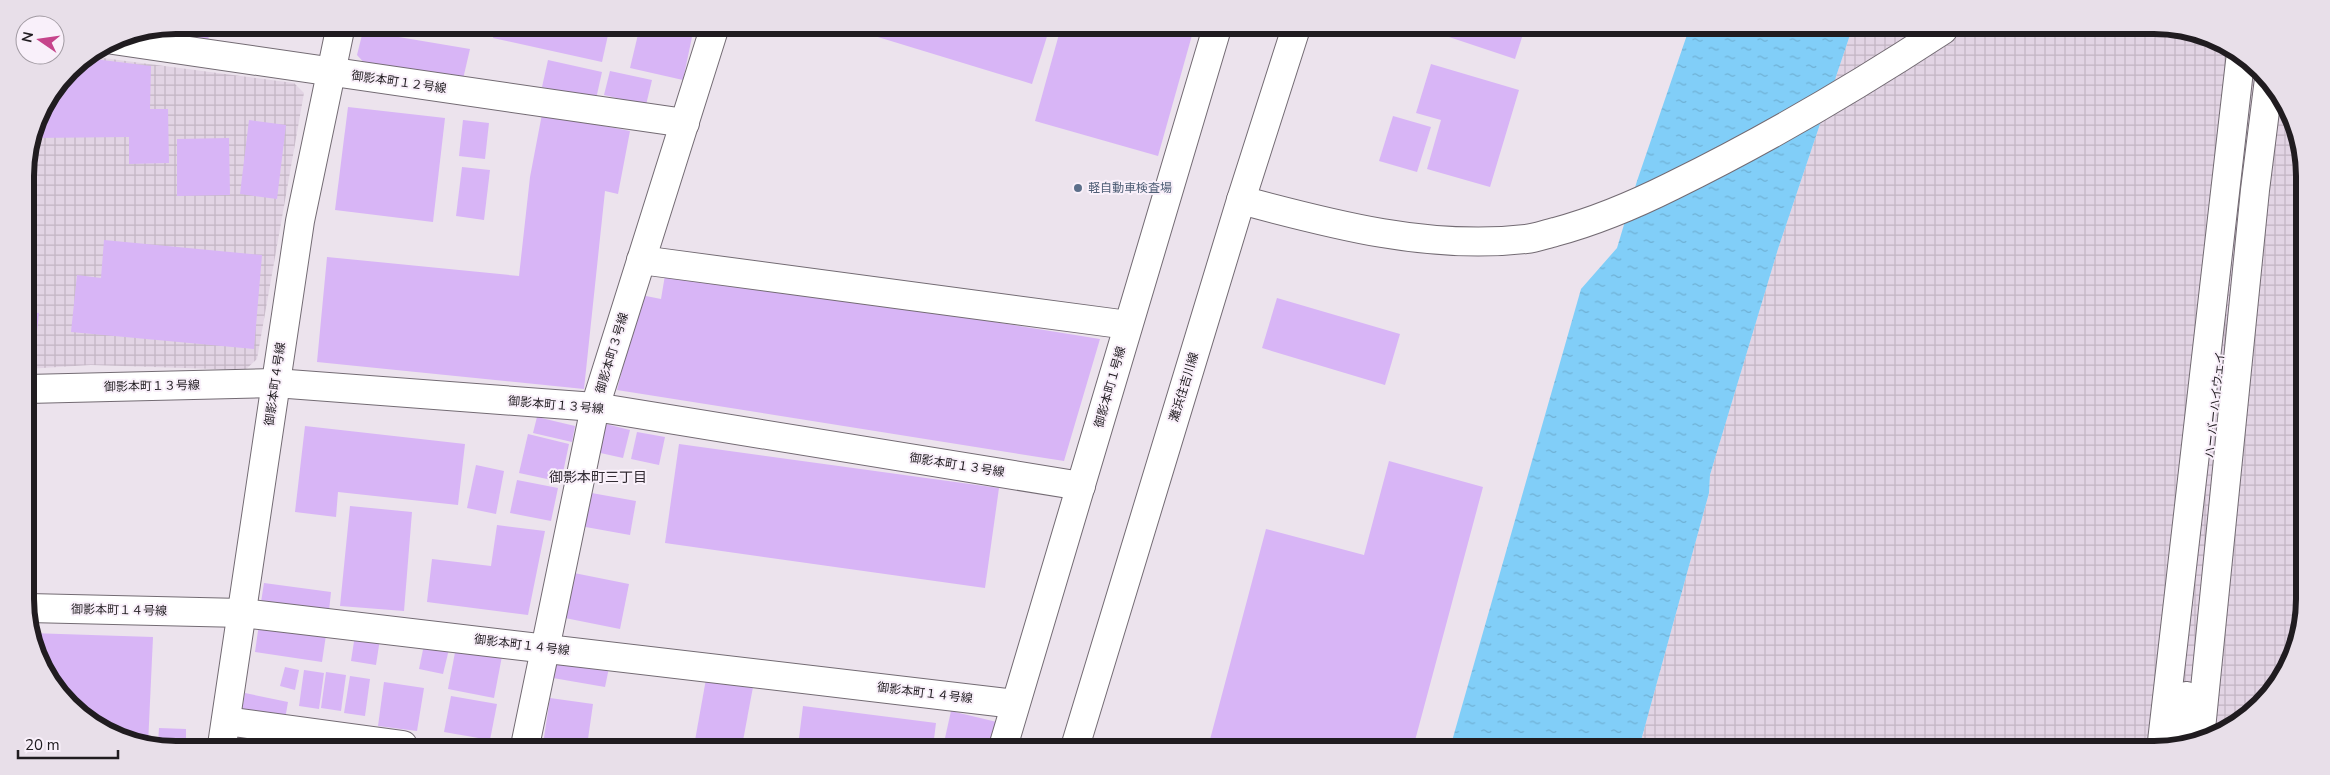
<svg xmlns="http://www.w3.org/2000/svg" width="2330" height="775" font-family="'Nunito Sans','Noto Sans JP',sans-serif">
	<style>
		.industrial { fill: url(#industrial-grid) }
		.water { fill: url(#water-ripples) }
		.building { fill: #d8b5f6 }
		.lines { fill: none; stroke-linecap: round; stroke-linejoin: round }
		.minor-casing { stroke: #736b73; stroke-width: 30 }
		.minor { stroke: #fff; stroke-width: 28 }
		.service-dot { fill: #5c6f8a; stroke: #f9f0fa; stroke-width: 2 }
		.labels { text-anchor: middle; stroke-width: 4; stroke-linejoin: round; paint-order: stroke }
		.street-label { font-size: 12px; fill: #201c20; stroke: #f9f0fa }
		.service-label { font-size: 12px; fill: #4e5e75; stroke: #f9f0fa; text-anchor: start }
		.neighbourhood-label { font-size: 14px; fill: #322b33; stroke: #f9f0fa }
		.rim { fill: none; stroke: #201c20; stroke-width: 6 }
	</style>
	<defs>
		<pattern id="industrial-grid" width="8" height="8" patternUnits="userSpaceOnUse" patternTransform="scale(1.25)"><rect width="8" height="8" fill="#e2d4e4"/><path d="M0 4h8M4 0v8" fill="none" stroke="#c2b5c3"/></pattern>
		<pattern id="water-ripples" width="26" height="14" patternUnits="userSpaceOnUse" patternTransform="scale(1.25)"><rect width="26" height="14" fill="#81cef8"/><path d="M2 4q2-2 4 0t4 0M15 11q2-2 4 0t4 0" fill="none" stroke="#6fb0d4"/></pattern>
	</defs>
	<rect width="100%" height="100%" fill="#ece3ed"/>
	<!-- industrial -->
	<g class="industrial">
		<polygon points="1852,29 2194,30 2238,50 2268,76 2302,146 2300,639 2280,683 2246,719 2203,742 2164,750 1639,748 1709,493 1710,475 1778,249"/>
		<polygon points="88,56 294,83 304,93 257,359 245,370 91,365 26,369 25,166 37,117 69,69"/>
	</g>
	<!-- water -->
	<polygon class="water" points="1689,29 1852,29 1778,249 1710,475 1709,493 1639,748 1450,748 1581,289 1617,248 1637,181"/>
	<!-- building -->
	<g class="building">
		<polygon points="175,25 210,25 208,42 141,32"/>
		<polygon points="398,26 410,26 409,29"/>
		<polygon points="496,26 610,26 602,62 493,38"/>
		<polygon points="640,26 692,37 683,80 630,68"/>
		<polygon points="845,27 1050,27 1032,84"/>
		<polygon points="1061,27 1194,28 1158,156 1035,121"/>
		<polygon points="1422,28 1525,28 1515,59"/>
		<polygon points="363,31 470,49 463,79 368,67 357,55"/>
		<polygon points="86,58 151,66 150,109 168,109 169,163 129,164 129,137 32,138 37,117 69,69"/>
		<polygon points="548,60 602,72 596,99 542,87"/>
		<polygon points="1431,64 1519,90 1490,187 1427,169 1441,120 1416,113"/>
		<polygon points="610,71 652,80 646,105 604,95"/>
		<polygon points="348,107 445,118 433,222 335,210"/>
		<polygon points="542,114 630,131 618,194 605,191 584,389 317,362 327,257 519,276 530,177"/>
		<polygon points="1393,116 1431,127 1417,172 1379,161"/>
		<polygon points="249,120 286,125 277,199 240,194"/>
		<polygon points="463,120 489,123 485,159 459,156"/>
		<polygon points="229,138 230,195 177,196 177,139"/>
		<polygon points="462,167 490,170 484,220 456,216"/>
		<polygon points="104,240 262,255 254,349 71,332 77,275 101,278"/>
		<polygon points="666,269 1100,339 1064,461 617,390 641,295 661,299"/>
		<polygon points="1277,298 1400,334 1385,385 1262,348"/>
		<polygon points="26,312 39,313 34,359 26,359"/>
		<polygon points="537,417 575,426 572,442 533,433"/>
		<polygon points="602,423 630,430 623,458 596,452"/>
		<polygon points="305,426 465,444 458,505 338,492 336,517 295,512"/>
		<polygon points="637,432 665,437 659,465 631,459"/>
		<polygon points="528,434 569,444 561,482 519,473"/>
		<polygon points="679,444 999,488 985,588 665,543"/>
		<polygon points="1389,461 1483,487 1413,748 1340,748 1315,741 1313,748 1208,747 1266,529 1364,555"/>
		<polygon points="476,465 504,471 496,514 467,508"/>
		<polygon points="517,480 558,488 551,521 510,513"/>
		<polygon points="586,492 636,501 630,535 580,526"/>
		<polygon points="350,506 412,512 404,611 340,606"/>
		<polygon points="497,525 545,531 528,615 427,602 432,559 491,566"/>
		<polygon points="574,573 629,584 620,629 565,618"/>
		<polygon points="264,583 331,592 329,611 261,602"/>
		<polygon points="259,624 326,635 322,662 255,652"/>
		<polygon points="30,633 153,637 148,745 136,745 100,730 62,699"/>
		<polygon points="355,635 380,639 376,665 351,661"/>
		<polygon points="425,640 450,645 443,674 419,669"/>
		<polygon points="457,642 503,651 494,698 448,689"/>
		<polygon points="556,654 610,663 605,687 553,678"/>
		<polygon points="285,667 299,670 295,690 280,686"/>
		<polygon points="304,670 324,673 319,709 299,706"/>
		<polygon points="326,672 346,675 341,711 321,708"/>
		<polygon points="350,676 370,679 365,716 344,713"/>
		<polygon points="706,679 753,687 742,746 694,746"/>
		<polygon points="384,682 424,688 417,731 378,726"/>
		<polygon points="245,693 288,702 284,725 241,716"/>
		<polygon points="451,696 497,704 490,740 444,732"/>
		<polygon points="550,698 593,704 587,746 543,744"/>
		<polygon points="803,706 936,723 933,747 798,746"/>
		<polygon points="951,711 1001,723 995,747 943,747"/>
		<polygon points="159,728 186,729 186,745 158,745"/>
		<polygon points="282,741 303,745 282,745"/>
	</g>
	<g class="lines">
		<!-- minor casing -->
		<g class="minor-casing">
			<g id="minor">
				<polyline points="113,40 685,123"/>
				<path d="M 1241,200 C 1334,225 1429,250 1526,239 C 1536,238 1546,234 1555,232 C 1596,221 1634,205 1672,186 C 1766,140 1856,87 1943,30"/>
				<polyline points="641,260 1128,325"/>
				<polyline points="27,389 275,383 595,407 1081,486"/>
				<polyline points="28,608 242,613 1015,704"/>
				<polyline points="226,721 403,745"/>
				<polyline points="2201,729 2255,190 2269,79"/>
				<polyline points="222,745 300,221 341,25"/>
				<polyline points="525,746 595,407 715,26"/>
				<polyline points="2181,746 2186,696"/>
				<polyline points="1003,747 1217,28"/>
				<polyline points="1075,747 1241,200 1296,28"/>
				<polyline points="2161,750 2241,53"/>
			</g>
		</g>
		<!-- minor -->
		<use href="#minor" class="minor"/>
	</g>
	<!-- markers -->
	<circle class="service-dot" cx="1078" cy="188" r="5"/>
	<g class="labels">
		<!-- street labels -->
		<g class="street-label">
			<text transform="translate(399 82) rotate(8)" y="4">御影本町１２号線</text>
			<text transform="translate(612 353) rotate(-73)" y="4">御影本町３号線</text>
			<text transform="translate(275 384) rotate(-82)" y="4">御影本町４号線</text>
			<text transform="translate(152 386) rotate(-1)" y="4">御影本町１３号線</text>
			<text transform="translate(1110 387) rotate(-74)" y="4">御影本町１号線</text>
			<text transform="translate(1184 387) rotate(-73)" y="4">灘浜住吉川線</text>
			<text transform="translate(556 405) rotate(5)" y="4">御影本町１３号線</text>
			<text transform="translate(2215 405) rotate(-84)" y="4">ハーバーハイウェイ</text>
			<text transform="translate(957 465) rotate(9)" y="4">御影本町１３号線</text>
			<text transform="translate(119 610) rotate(1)" y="4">御影本町１４号線</text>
			<text transform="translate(522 645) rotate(7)" y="4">御影本町１４号線</text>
			<text transform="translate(925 693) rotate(7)" y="4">御影本町１４号線</text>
		</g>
		<!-- service labels -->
		<g class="service-label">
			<text x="1088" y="192">軽自動車検査場</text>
		</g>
		<!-- neighbourhood labels -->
		<g class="neighbourhood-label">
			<text x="598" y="482">御影本町三丁目</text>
		</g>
	</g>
	<!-- crop -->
	<path d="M0 0H2330V775H0ZM176 34H2154A142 142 0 0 1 2296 176V599A142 142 0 0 1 2154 741H176A142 142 0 0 1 34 599V176A142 142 0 0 1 176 34Z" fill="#e8dfe9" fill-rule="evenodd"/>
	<path class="rim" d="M176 34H2154A142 142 0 0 1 2296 176V599A142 142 0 0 1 2154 741H176A142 142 0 0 1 34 599V176A142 142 0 0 1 176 34Z"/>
	<!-- north arrow -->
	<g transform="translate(40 40) rotate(283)"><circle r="24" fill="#f9f0fa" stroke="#a29ba3"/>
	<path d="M0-4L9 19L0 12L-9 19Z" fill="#c6448b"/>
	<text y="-8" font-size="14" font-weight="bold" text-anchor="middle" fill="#201c20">N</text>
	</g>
	<!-- scale -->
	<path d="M18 750v8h100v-8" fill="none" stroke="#201c20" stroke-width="2.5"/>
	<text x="25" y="750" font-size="15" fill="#201c20" stroke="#f9f0fa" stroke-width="4" paint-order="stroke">20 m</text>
</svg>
